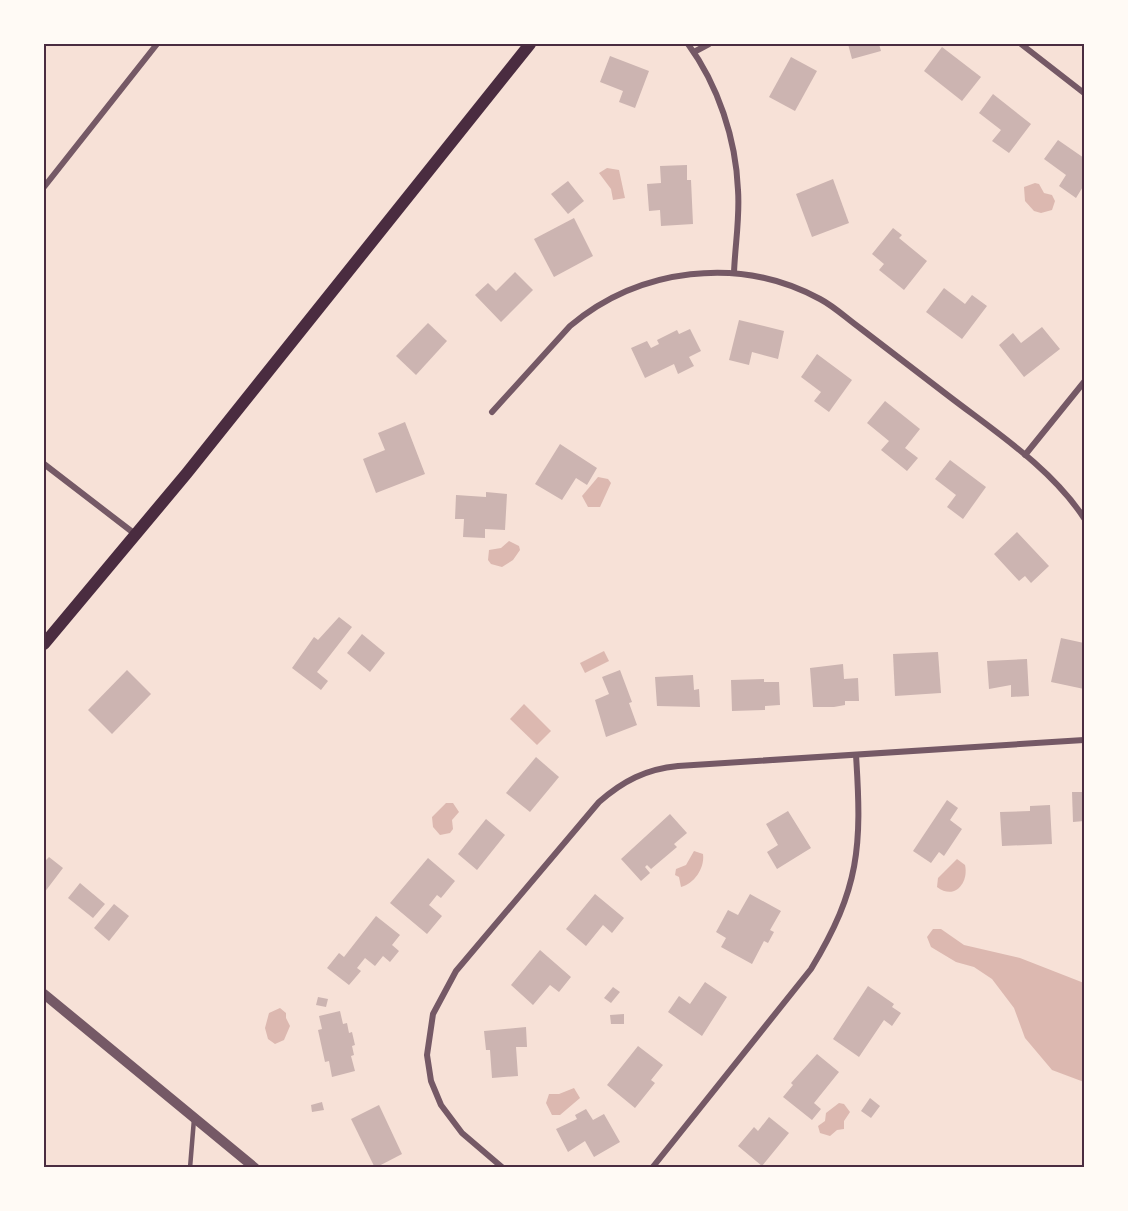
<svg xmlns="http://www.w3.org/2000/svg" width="1128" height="1211" font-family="'Varela Round',sans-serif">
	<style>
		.water { fill: #dcb8b0 }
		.building { fill: #ccb4b1 }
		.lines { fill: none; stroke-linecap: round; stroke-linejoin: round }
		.service { stroke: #755966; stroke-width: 4.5 }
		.minor { stroke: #755966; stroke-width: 6 }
		.tertiary { stroke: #755966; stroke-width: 10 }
		.secondary { stroke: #4a2c40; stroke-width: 12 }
		.neatline { fill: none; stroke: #4a2c40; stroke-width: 2 }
	</style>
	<rect width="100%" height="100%" fill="#f7e1d7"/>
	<!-- water -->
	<g class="water">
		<polygon points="607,168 619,170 625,198 613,200 611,189 599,173"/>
		<polygon points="1035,183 1039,184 1044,193 1052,195 1055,201 1052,210 1041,213 1034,211 1025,201 1024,187"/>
		<polygon points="598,477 608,479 611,483 600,507 588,507 582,496"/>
		<polygon points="509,541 519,546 520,550 513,560 502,567 491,564 488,560 489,550 501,548"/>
		<polygon points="604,651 609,661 585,673 580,663"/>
		<polygon points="524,704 551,731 537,745 510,719"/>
		<polygon points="446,803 453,803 459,812 452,820 453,829 450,833 440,835 433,827 432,817"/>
		<path d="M 694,851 L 703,854 C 705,868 694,884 681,887 L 679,877 L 675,875 L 676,869 L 686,865 Z"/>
		<path d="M 957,859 L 965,865 C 969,882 955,901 937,887 L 938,878 Z"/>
		<polygon points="933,929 941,929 964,945 1020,958 1084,983 1084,1082 1052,1070 1025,1038 1014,1008 992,979 974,967 956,962 931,947 927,937"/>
		<polygon points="280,1008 286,1013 286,1018 290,1026 284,1040 275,1044 268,1039 265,1028 269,1013"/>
		<polygon points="574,1088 580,1098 560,1115 552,1115 546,1103 549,1094 559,1094"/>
		<polygon points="839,1103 844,1104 850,1112 844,1121 844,1129 837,1130 830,1136 820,1133 818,1126 825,1121 826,1113"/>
	</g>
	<!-- building -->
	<g class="building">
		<polygon points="848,44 879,44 881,51 852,59"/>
		<polygon points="942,47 981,77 962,101 924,71"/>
		<polygon points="610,56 649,71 635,108 619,102 623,91 600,82"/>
		<polygon points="791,57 817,71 795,111 769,97"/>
		<polygon points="993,94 1031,124 1009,153 992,141 1001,130 979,113"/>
		<polygon points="1058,140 1084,158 1084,185 1076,198 1059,186 1066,175 1044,159"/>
		<polygon points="687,165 687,180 691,180 693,224 661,226 660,210 649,211 647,184 661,183 660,166"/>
		<polygon points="833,179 849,223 812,237 796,194"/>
		<polygon points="568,181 584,201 568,214 551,194"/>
		<polygon points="574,218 593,256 554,277 534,239"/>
		<polygon points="893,228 902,235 899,238 927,261 904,290 879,270 884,264 872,254"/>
		<polygon points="515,272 533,290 501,322 475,295 488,283 496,291"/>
		<polygon points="944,288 965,304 972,295 987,306 962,339 926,312"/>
		<polygon points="739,320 784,331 778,359 752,352 749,365 729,360"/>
		<polygon points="428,323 447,341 416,375 396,356"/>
		<polygon points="1042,327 1060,349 1024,377 999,345 1013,333 1021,343"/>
		<polygon points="690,329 701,351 689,357 694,366 678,374 674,364 645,378 631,348 647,341 651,348 659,344 657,340 677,330 679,334"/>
		<polygon points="817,354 852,380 829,412 814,401 821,392 801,377"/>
		<polygon points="885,401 920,429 905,448 918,458 907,471 881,450 889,441 867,423"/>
		<polygon points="405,422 425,474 376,493 363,459 385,450 378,433"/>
		<polygon points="560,444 597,468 587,485 576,478 562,500 535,484"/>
		<polygon points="950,460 986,487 963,519 947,507 956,495 935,479"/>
		<polygon points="486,492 507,494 505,530 485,529 485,538 463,537 464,519 455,519 456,495 486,497"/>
		<polygon points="1017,532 1049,566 1031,583 1025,576 1019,581 994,554"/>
		<polygon points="339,617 352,627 317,672 328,681 321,690 292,668 314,637 318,640"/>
		<polygon points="362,634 385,653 370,672 347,653"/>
		<polygon points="1061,638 1084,643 1084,689 1051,682"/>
		<polygon points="938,652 941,693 895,696 893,654"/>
		<polygon points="1027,659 1029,696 1011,697 1011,685 989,689 987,661"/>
		<polygon points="843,664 844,679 858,678 859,701 845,701 845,705 834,707 813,707 810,668"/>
		<polygon points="127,670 151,694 112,734 88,710"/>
		<polygon points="620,670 632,702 629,703 637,725 606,737 595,700 609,694 602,677"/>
		<polygon points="693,675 694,690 699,689 700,707 657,706 655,677"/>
		<polygon points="764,679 764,682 779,682 780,705 765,706 765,710 732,711 731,680"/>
		<polygon points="536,757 559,777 530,812 506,793"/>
		<polygon points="1072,792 1084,792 1084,821 1073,822"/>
		<polygon points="947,800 958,808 950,820 962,829 944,856 939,852 931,863 913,851"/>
		<polygon points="1050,805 1052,844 1002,846 1000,812 1030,811 1030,806"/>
		<polygon points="788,811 811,848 777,869 767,852 778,845 766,824"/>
		<polygon points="670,814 687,833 674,844 677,847 651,869 647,865 645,867 650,873 641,881 621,859"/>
		<polygon points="486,819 505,835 477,870 458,854"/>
		<polygon points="49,857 63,868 44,893 44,858 46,860"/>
		<polygon points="428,858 455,881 441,898 437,895 429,905 442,916 427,934 390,903"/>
		<polygon points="80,883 105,904 93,918 68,898"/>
		<polygon points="595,894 624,918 612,933 603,925 586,946 566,929"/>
		<polygon points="750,894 781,911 770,930 774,932 768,943 764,941 752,964 721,947 726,938 716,932 728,910 738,915"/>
		<polygon points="114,904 129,916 109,941 94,928"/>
		<polygon points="376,916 400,935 392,945 399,951 390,962 383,956 375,966 365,958 357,968 361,971 349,985 327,968 339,953 344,957"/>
		<polygon points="540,950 571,977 559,992 550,985 533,1005 511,985"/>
		<polygon points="705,982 727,997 702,1036 668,1012 679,996 690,1004"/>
		<polygon points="868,986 894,1004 892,1007 901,1013 892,1026 884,1020 859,1057 833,1039"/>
		<polygon points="613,987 620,992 611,1003 604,998"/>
		<polygon points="318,997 328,999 326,1007 316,1005"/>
		<polygon points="340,1011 343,1024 347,1023 349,1033 352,1032 355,1045 352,1046 354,1055 351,1056 355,1071 332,1077 329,1061 325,1062 318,1030 322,1029 319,1016"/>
		<polygon points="624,1014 624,1024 611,1024 610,1015"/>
		<polygon points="526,1027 527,1047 516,1047 518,1076 492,1078 490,1050 486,1050 484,1031"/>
		<polygon points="638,1046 663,1065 651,1080 655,1083 635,1108 607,1085"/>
		<polygon points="817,1054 839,1072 814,1103 821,1109 812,1120 783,1097 793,1085 791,1083"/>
		<polygon points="870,1098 880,1106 871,1118 861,1111"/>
		<polygon points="322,1102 324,1110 312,1112 311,1105"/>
		<polygon points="379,1105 402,1154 375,1168 351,1119"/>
		<polygon points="586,1109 593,1120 604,1114 620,1142 594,1157 585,1141 568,1152 556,1129 577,1119 575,1115"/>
		<polygon points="769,1117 789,1133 762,1166 738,1146 754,1127 758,1131"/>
	</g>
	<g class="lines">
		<!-- service -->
		<polyline class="service" points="190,1168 194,1119"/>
		<!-- minor -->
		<g class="minor">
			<path d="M 688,44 C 718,85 736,139 738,190 C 740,218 735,245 734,273"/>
			<polyline points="1021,44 1084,93"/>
			<polyline points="694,52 709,44"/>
			<polyline points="44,187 157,44"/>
			<path d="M 492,412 L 570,326 C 639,268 739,255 820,299 C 835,307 846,318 860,328 C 890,351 920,374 950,397 C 997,433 1051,468 1084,518"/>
			<polyline points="1025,455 1084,382"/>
			<polyline points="44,464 135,534"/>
			<path d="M 503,1168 L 462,1133 L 441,1105 L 431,1081 L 427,1055 L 433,1014 L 456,971 L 599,802 C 623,781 646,769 678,766 L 1084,740"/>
			<path d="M 652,1168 L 811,969 C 860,888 862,847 856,755"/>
		</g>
		<!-- tertiary -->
		<polyline class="tertiary" points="44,994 255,1168"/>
		<!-- secondary -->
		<polyline class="secondary" points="44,644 187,473 530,44"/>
	</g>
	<!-- border -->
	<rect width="1128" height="1211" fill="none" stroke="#fffaf5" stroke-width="90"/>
	<rect x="45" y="45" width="1038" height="1121" class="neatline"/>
</svg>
